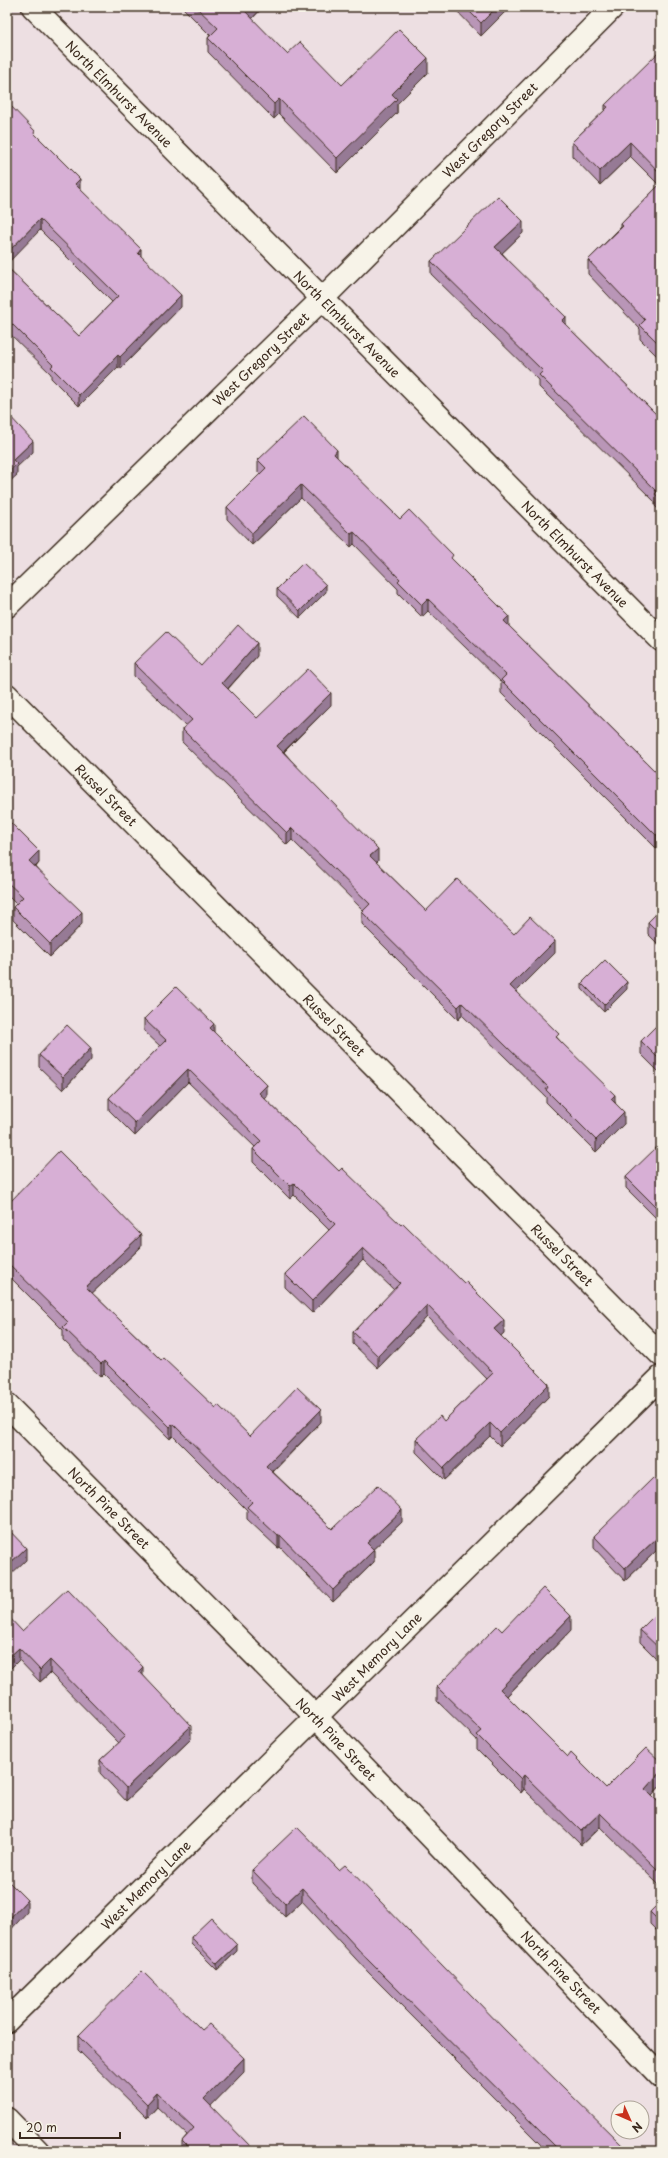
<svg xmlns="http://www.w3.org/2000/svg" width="668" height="2158" font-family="'Playpen Sans',sans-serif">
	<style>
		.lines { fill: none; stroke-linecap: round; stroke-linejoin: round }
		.minor-casing { stroke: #3b2a1e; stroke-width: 25 }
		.minor { stroke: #f7f3e8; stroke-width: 22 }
		.wall { fill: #b996b7; stroke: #3b2a1e }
		.shaded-wall { fill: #967a95; stroke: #3b2a1e }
		.building { fill: #d7afd5; stroke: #3b2a1e }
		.labels { text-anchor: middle; stroke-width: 3; stroke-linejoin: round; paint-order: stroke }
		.street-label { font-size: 13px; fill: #3b2a1e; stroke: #f7f3e8 }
	</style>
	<rect width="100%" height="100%" fill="#eddfe2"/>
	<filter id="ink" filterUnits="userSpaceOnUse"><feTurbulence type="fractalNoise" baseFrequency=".025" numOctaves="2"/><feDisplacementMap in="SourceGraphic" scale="8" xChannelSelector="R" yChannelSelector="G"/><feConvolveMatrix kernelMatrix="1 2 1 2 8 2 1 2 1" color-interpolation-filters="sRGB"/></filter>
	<g filter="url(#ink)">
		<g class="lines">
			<!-- minor casing -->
			<g class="minor-casing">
				<g id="minor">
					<polyline points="33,7 661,640"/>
					<polyline points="7,606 322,299 613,7"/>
					<polyline points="7,695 661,1355"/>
					<polyline points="7,1405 316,1717 661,2077"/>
					<polyline points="7,2021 661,1377"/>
					<polyline points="7,2119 38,2151"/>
				</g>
			</g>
			<!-- minor -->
			<use href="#minor" class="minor"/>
		</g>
		<!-- wall -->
		<g class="wall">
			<polygon points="182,7 263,7 252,19 287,54 342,85 428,73 397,104 397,113 337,173 279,114 274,119 208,52 208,38 210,35"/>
			<polygon points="453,7 506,7 506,11 481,36"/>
			<polygon points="661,54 661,360 640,339 640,329 588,274 588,260 621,227 621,224 659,185 630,156 600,185 572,156 572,142 605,110 605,105"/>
			<polygon points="35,134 80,189 141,257 181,307 120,369 118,367 79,406 51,378 51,374 7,331 7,267 79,336 112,302 40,230"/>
			<polygon points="523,233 502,253 566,325 661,419 661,512 655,506 655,502 539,387 539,380 431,274 431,261"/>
			<polygon points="337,458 400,519 453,560 509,626 661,777 661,850 658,846 656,848 501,693 501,682 428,611 422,617 398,593 398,589 354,544 351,547 301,498 252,545 227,519 227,507 260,474 258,472 258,460"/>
			<polygon points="277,589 326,592 300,618 277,596"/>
			<polygon points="257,656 228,689 257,718 331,705 284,752 378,861 376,862 426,911 514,934 555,953 516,992 615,1102 624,1124 596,1152 546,1102 546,1097 462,1015 458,1020 362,924 362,912 364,911 292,840 287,845 182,742 182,729 186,726 134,676 134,663 201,666"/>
			<polygon points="7,819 39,863 36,867 82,924 50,957 13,920 13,907 16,904 7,895"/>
			<polygon points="661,909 661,947 648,934 648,922"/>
			<polygon points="582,983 627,989 604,1012 582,989"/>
			<polygon points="144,1019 214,1032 267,1097 265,1099 504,1333 500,1336 549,1396 500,1446 490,1436 444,1480 416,1452 416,1439 444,1421 487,1379 427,1317 378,1368 353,1344 353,1332 394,1290 363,1260 312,1313 285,1287 285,1274 329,1230 294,1195 290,1199 253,1162 253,1149 255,1147 188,1082 135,1136 109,1110 109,1098 160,1046 144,1031"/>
			<polygon points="661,1021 661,1074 641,1054 641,1041"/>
			<polygon points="39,1055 91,1060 63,1090 39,1067"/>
			<polygon points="661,1149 661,1223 626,1188 626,1177"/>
			<polygon points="7,1198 10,1202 141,1247 92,1293 161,1360 216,1408 250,1436 321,1422 273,1472 332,1529 402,1522 373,1549 374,1562 333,1602 280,1547 278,1548 247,1519 247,1510 173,1436 170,1439 104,1374 101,1377 63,1340 63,1330 7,1274"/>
			<polygon points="661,1486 661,1554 657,1550 625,1581 594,1548 594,1536"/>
			<polygon points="661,1609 661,1663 640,1642 640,1630"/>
			<polygon points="571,1630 507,1696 568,1757 606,1788 661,1785 652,1795 661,1883 659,1885 600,1827 581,1845 524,1789 521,1793 477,1749 477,1740 437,1701 437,1687 502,1631"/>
			<polygon points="22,1631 143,1675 191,1739 126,1801 100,1773 100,1760 119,1743 50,1673 40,1682 19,1660 7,1672"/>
			<polygon points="252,1870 339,1870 622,2151 547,2151 368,1972 302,1901 285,1917 252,1883"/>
			<polygon points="661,1901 661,1935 650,1924 650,1912"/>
			<polygon points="191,1937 237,1951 217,1970 191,1944"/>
			<polygon points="78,2036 244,2072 210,2106 255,2151 182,2151 182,2141 187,2135 157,2107 147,2118 78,2050"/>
		</g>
		<!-- shaded-wall -->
		<g class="shaded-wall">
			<polygon points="249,7 263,7 245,26 245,11"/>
			<polygon points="497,7 506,7 506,11 481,36 481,23"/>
			<polygon points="428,58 428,73 397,104 397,113 337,173 337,158 392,94"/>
			<polygon points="279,99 279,114 274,119 274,104"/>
			<polygon points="630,142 630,156 600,185 600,171"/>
			<polygon points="80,179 80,190 75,184"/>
			<polygon points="40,219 40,230 7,264 7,253"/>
			<polygon points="523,221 523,233 495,260 495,247"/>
			<polygon points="141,249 141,261 138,253"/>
			<polygon points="181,295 181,307 120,369 120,357"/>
			<polygon points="566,317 566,330 562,321"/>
			<polygon points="118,355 118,367 79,406 79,395"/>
			<polygon points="33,441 33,452 17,467 17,475 7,484 7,473 13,460"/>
			<polygon points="337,450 337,462 334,454"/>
			<polygon points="301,485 301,498 252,545 252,533"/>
			<polygon points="354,532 354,544 351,547 351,534"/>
			<polygon points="326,585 326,592 300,618 300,611"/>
			<polygon points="428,599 428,611 422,617 422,605"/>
			<polygon points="509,616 509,628 504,621"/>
			<polygon points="257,643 257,656 222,695 222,683"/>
			<polygon points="331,693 331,705 277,758 277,746"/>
			<polygon points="292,828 292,840 287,845 287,833"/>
			<polygon points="658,834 658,846 656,848 656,835"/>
			<polygon points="378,849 378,861 370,868 370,856"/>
			<polygon points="39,851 39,863 29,873 29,861"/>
			<polygon points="82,912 82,924 50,957 50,944"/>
			<polygon points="555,941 555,953 510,998 510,986"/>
			<polygon points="627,982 627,989 604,1012 604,1005"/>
			<polygon points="462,1003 462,1015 458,1020 458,1007"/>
			<polygon points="214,1024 214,1036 210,1028"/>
			<polygon points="91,1048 91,1060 63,1090 63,1077"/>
			<polygon points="188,1069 188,1082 135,1136 135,1123"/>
			<polygon points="267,1085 267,1097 259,1105 259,1093"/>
			<polygon points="615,1095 615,1107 611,1099"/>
			<polygon points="624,1112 624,1124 596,1152 596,1140"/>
			<polygon points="294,1183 294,1195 290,1199 290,1186"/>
			<polygon points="141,1235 141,1247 86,1299 86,1287"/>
			<polygon points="363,1248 363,1260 312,1313 312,1301"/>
			<polygon points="427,1305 427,1317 378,1368 378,1356"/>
			<polygon points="504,1320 504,1333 494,1342 494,1329"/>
			<polygon points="104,1361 104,1374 101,1377 101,1364"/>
			<polygon points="549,1384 549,1396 500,1446 500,1433"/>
			<polygon points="321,1410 321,1422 266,1478 266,1466"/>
			<polygon points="490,1423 490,1436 444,1480 444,1468"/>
			<polygon points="173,1424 173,1436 170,1439 170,1427"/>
			<polygon points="402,1510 402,1522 367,1555 367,1543"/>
			<polygon points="280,1535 280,1547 278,1548 278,1536"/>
			<polygon points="657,1538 657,1550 625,1581 625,1568"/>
			<polygon points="26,1548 26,1560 7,1578 7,1566"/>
			<polygon points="374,1550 374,1562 333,1602 333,1590"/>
			<polygon points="571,1616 571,1630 500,1703 500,1689"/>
			<polygon points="19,1648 19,1660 7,1672 7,1659"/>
			<polygon points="50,1660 50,1673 40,1682 40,1670"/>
			<polygon points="143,1667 143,1679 139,1671"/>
			<polygon points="191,1726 191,1739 126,1801 126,1788"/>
			<polygon points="661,1771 661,1785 645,1803 645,1789"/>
			<polygon points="524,1775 524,1789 521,1793 521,1779"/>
			<polygon points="600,1813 600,1827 581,1845 581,1831"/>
			<polygon points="661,1869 661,1883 659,1885 659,1871"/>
			<polygon points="302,1888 302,1901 285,1917 285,1904"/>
			<polygon points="27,1900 27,1912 7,1934 7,1921"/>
			<polygon points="237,1945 237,1951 217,1970 217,1964"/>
			<polygon points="244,2058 244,2072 204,2113 204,2099"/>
			<polygon points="157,2093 157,2107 147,2118 147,2104"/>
			<polygon points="622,2145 622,2151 616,2151"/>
		</g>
		<!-- building -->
		<g class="building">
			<polygon points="196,7 249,7 245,11 287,54 300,42 342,85 399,29 428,58 392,94 397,99 337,158 279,99 274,104 208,38 218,28"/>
			<polygon points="465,7 497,7 481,23"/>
			<polygon points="659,52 661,54 661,174 630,142 600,171 572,142 608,107 605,105"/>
			<polygon points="7,102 35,131 34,133 80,179 75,184 141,249 138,253 181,295 120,357 118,355 79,395 51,367 53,365 7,319 7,267 79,336 118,296 40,219 7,253"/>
			<polygon points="661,183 661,346 640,325 645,320 588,260 623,226 621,224"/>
			<polygon points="498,196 523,221 495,247 566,317 562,321 661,419 661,499 655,494 657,492 539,375 543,371 431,261"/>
			<polygon points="7,413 33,441 13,460 17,464 7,473"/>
			<polygon points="304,416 337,450 334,454 400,519 409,510 453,555 451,558 509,616 504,621 661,777 661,837 658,834 656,835 501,680 506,675 428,599 422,605 398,581 400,579 354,532 351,534 301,485 252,533 227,507 266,468 258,460"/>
			<polygon points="303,563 326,585 300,611 277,589"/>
			<polygon points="238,625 257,643 222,683 257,718 308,669 331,693 277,746 378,849 370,856 426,911 457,879 514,934 530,917 555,941 510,986 559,1034 556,1037 615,1095 611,1099 624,1112 596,1140 546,1090 548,1087 462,1003 458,1007 362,912 370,904 292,828 287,833 182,729 192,720 134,663 166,632 201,666"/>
			<polygon points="7,819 39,851 29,861 82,912 50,944 13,907 23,897 7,882"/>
			<polygon points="661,909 661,935 648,922"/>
			<polygon points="605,960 627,982 604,1005 582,983"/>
			<polygon points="176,987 214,1024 210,1028 267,1085 259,1093 339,1171 342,1168 401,1225 403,1223 464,1283 466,1282 504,1320 494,1329 549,1384 500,1433 490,1423 444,1468 416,1439 440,1416 444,1421 493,1373 427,1305 378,1356 353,1332 400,1283 363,1248 312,1301 285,1274 335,1224 294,1183 290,1186 253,1149 261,1141 188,1069 135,1123 109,1098 166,1040 144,1019"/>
			<polygon points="661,1021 661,1061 641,1041"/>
			<polygon points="67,1025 91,1048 63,1077 39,1055"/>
			<polygon points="658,1146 661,1149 661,1212 626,1177"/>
			<polygon points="59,1151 83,1175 141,1235 86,1287 161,1360 163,1358 216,1408 218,1405 250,1436 297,1387 321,1410 266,1466 332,1529 378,1485 402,1510 367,1543 374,1550 333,1590 280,1535 278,1536 247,1507 252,1502 173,1424 170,1427 104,1361 101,1364 63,1327 68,1322 7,1262 7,1198 10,1202"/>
			<polygon points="653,1478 661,1486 661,1542 657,1538 625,1568 594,1536"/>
			<polygon points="7,1528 26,1548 7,1566"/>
			<polygon points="543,1588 571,1616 500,1689 568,1757 571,1753 606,1788 646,1748 661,1762 661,1771 645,1789 661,1805 661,1869 659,1871 600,1813 581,1831 524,1775 521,1779 477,1735 482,1731 437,1687 497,1626 502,1631"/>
			<polygon points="67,1589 143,1667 139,1671 191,1726 126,1788 100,1760 125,1737 50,1660 40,1670 19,1648 7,1659 7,1615 22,1631"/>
			<polygon points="661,1609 661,1650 640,1630"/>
			<polygon points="297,1827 339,1870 345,1865 506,2031 622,2145 616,2151 560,2151 368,1960 302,1888 285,1904 252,1870"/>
			<polygon points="7,1880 27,1900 7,1921"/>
			<polygon points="661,1901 661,1923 650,1912"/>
			<polygon points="211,1918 237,1945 217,1964 191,1937"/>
			<polygon points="142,1971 202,2030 209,2024 244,2058 204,2099 255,2151 192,2151 182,2141 194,2128 157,2093 147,2104 78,2036"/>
		</g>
	</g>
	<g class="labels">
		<!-- street labels -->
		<g class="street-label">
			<text transform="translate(119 94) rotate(45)" y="5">North Elmhurst Avenue</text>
			<text transform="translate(490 130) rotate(-45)" y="5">West Gregory Street</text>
			<text transform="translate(347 324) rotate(45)" y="5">North Elmhurst Avenue</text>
			<text transform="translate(261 359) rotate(-44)" y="5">West Gregory Street</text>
			<text transform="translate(575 554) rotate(45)" y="5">North Elmhurst Avenue</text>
			<text transform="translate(106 795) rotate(45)" y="5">Russel Street</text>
			<text transform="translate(334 1025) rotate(45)" y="5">Russel Street</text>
			<text transform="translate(562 1255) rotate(45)" y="5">Russel Street</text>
			<text transform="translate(109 1508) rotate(45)" y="5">North Pine Street</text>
			<text transform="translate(377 1657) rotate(-45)" y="5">West Memory Lane</text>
			<text transform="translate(336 1739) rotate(46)" y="5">North Pine Street</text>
			<text transform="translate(146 1885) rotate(-45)" y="5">West Memory Lane</text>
			<text transform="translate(561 1972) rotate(46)" y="5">North Pine Street</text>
		</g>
	</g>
	<!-- margin -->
	<rect width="668" height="2158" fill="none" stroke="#f7f3e8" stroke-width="24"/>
	<rect x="12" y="12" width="644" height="2134" fill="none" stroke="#3b2a1e" stroke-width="1.5" filter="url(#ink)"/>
	<!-- north arrow -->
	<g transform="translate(630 2120) rotate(135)"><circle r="19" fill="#f7f3e8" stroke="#aca397"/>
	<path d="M0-3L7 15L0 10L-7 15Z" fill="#c8321e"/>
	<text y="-6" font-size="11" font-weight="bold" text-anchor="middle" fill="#3b2a1e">N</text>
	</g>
	<!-- scale -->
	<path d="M20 2132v6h100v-6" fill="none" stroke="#3b2a1e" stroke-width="2"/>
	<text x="26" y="2132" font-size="12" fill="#3b2a1e" stroke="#f7f3e8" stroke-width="3" paint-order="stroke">20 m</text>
</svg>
